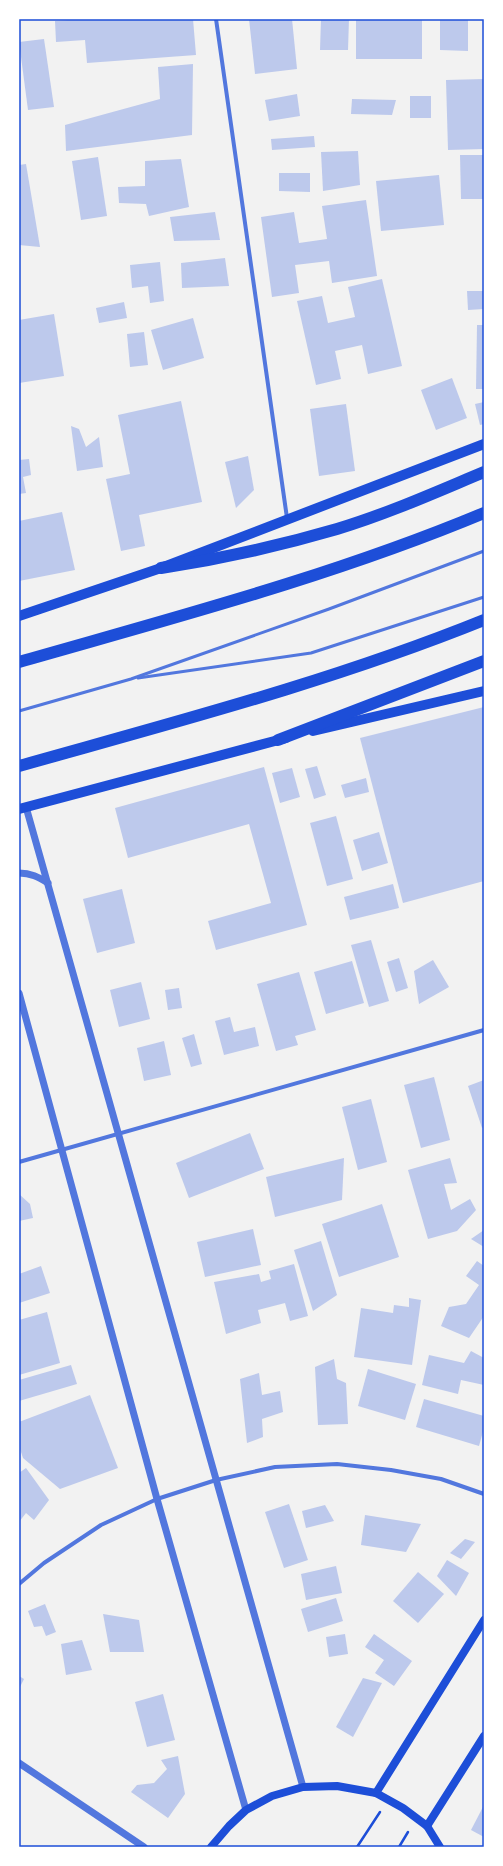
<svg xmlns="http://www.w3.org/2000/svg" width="503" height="1866" font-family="'Titillium Web',sans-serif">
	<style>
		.building { fill: #bdc9ec }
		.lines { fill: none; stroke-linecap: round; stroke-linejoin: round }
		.path { stroke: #1d4ed8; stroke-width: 2.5 }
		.service { stroke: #5277de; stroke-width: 3 }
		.minor { stroke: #5277de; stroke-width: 4 }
		.tertiary { stroke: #5277de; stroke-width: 7 }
		.secondary { stroke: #1d4ed8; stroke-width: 8 }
		.primary { stroke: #1d4ed8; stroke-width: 10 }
		.motorway { stroke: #1d4ed8; stroke-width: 12 }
		.neatline { fill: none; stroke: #1d4ed8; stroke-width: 1.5 }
	</style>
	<rect width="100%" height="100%" fill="#f2f2f2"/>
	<!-- building -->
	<g class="building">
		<polygon points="82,19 193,19 196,55 87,63 85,40 56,42 55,21"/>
		<polygon points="249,19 292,19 297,69 255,74"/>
		<polygon points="321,19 349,19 348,50 320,50"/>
		<rect x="356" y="19" width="66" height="40"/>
		<polygon points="440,19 468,19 468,51 440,50"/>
		<polygon points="44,39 54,107 28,110 19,42"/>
		<polygon points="193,64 192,135 66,151 65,125 160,99 158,67"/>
		<polygon points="484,79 484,149 448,150 446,80"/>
		<polygon points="297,94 300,116 269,121 265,100"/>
		<rect x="410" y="96" width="21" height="22"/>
		<polygon points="352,99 396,100 392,115 351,114"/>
		<polygon points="314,136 315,147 272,150 271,139"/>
		<polygon points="358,151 360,185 323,191 321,152"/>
		<polygon points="460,155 484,155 484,199 461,199"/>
		<polygon points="98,157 107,216 81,220 72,161"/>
		<polygon points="181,159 189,207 149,216 146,204 119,203 118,187 145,186 145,161"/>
		<polygon points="26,164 40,247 19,245 19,165"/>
		<polygon points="279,173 310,173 310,192 279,191"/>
		<polygon points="439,175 444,225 381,231 376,181"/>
		<polygon points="366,200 377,276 332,283 329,261 295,265 299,293 272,297 261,217 294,212 299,243 327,239 322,206"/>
		<polygon points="215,212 220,240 174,241 170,217"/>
		<polygon points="225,258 229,286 182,288 181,263"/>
		<polygon points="160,262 164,301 150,303 148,286 132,288 130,265"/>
		<polygon points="382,279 402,366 368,374 362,345 335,351 341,379 316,385 297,301 322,296 328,323 355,317 348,287"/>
		<polygon points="467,291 484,291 484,309 468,310"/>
		<polygon points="124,302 127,318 99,323 96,308"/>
		<polygon points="54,314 64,376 19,383 19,320"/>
		<polygon points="193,318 204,358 163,370 151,330"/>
		<polygon points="477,325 484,325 484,389 476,389"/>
		<polygon points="144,332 148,365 130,367 127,334"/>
		<polygon points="452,378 467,418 436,430 421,390"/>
		<polygon points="181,401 202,502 139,515 145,546 121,551 106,479 130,474 118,415"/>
		<polygon points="484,402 484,424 480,425 475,404"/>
		<polygon points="346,404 355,471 319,476 310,409"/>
		<polygon points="71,426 79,429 86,447 99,437 103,467 77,471"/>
		<polygon points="248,456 254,490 236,508 225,462"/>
		<polygon points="29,459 31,475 23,477 26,493 19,494 19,460"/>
		<polygon points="62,512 75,570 19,581 19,521"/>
		<polygon points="484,707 484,881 403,903 360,738"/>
		<polygon points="317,766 326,795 314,799 305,769"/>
		<polygon points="264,767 307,925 216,950 208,921 271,903 249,824 128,858 115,808"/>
		<polygon points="292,768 300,797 280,803 272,773"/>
		<polygon points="366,778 369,792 345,798 341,785"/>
		<polygon points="336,816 353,879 327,886 310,823"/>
		<polygon points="379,832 388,863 362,871 353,840"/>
		<polygon points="393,884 399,908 350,920 344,897"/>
		<polygon points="122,889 135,943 97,953 83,899"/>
		<polygon points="371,940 389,1001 369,1007 351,945"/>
		<polygon points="399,958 408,988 396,992 387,962"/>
		<polygon points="433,960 449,987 419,1004 414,971"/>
		<polygon points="352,961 364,1003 326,1014 314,972"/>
		<polygon points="299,972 316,1030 295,1036 298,1045 276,1051 257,984"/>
		<polygon points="141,982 150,1019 119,1027 110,990"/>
		<polygon points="179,988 182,1008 168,1010 165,990"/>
		<polygon points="230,1017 234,1032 255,1027 259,1046 224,1055 215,1021"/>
		<polygon points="194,1034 202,1064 191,1067 182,1038"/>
		<polygon points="164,1041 171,1075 144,1081 137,1048"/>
		<polygon points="434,1077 450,1140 421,1148 404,1085"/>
		<polygon points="484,1080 484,1127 482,1128 468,1086"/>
		<polygon points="371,1099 387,1162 358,1170 342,1107"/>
		<polygon points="250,1133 264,1169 189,1198 176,1163"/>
		<polygon points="344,1158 342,1200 275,1217 266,1177"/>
		<polygon points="450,1158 457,1183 444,1184 451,1210 470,1199 476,1210 457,1231 428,1239 408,1170"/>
		<polygon points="19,1194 30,1204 33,1218 19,1221"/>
		<polygon points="382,1204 399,1257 339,1277 322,1224"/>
		<polygon points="253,1229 261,1265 205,1277 197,1242"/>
		<polygon points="484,1230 484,1247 471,1239"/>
		<polygon points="321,1241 337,1295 313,1311 294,1250"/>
		<polygon points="477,1261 484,1266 484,1316 469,1338 441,1326 449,1307 466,1304 479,1285 466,1276"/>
		<polygon points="294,1264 308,1316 290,1321 285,1303 258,1310 261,1323 226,1334 214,1282 259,1274 261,1282 271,1279 269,1271"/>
		<polygon points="41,1266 50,1293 19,1303 19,1274"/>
		<polygon points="409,1298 421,1300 412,1365 354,1357 361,1308 393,1313 394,1305 409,1307"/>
		<polygon points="47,1312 60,1363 19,1375 19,1320"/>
		<polygon points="471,1351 484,1358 484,1385 461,1380 458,1394 422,1385 429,1355 464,1363"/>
		<polygon points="334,1359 337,1379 346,1383 348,1424 318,1425 315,1367"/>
		<polygon points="71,1365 77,1384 19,1401 19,1380"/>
		<polygon points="368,1369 416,1384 405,1420 358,1406"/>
		<polygon points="259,1373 262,1395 280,1391 283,1412 262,1419 263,1437 247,1443 240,1379"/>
		<polygon points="90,1395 118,1468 60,1489 23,1458 19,1446 19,1422"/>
		<polygon points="424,1399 484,1416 484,1428 479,1446 416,1427"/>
		<polygon points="26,1468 49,1500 34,1520 26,1513 19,1522 19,1473"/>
		<polygon points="289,1504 308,1560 284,1568 265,1512"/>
		<polygon points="325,1505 334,1521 306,1528 302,1511"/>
		<polygon points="365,1515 421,1524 406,1552 361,1545"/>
		<polygon points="465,1539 475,1542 461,1559 450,1553"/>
		<polygon points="447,1560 469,1573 456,1596 437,1576"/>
		<polygon points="336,1566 342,1593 306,1600 301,1574"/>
		<polygon points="418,1572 444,1594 418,1623 393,1601"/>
		<polygon points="336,1598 343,1621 308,1632 301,1609"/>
		<polygon points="45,1604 56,1632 46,1636 42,1626 34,1627 28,1611"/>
		<polygon points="103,1614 139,1620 144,1652 110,1652"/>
		<polygon points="345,1634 348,1654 329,1657 326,1637"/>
		<polygon points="374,1634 412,1661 394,1686 375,1673 384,1660 365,1647"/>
		<polygon points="82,1640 92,1670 66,1675 61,1644"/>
		<polygon points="19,1676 24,1679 19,1689"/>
		<polygon points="363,1678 382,1683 353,1737 336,1727"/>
		<polygon points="163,1694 175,1740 147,1747 135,1702"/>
		<polygon points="178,1756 185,1794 168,1818 131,1792 137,1785 154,1783 167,1769 161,1760"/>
		<polygon points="484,1805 484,1837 471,1830"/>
	</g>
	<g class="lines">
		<!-- path -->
		<g class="path">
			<polyline points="357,1847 380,1812"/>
			<polyline points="399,1847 408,1832"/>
		</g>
		<!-- service -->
		<g class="service">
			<polyline points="138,678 311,653 484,597"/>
			<polyline points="19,711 131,679 329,609 484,551"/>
		</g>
		<!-- minor -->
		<g class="minor">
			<polyline points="216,19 287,518"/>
			<polyline points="19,1162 484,1030"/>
			<polyline points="19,1584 44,1563 101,1525 157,1499 216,1480 275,1467 337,1464 391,1470 441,1479 484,1494"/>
		</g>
		<!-- tertiary -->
		<g class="tertiary">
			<polyline points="26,807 303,1787"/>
			<path d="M 19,873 C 31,873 38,877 48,883"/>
			<polyline points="19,993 157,1499 246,1810"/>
			<polyline points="19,1763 144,1847"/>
		</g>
		<!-- secondary -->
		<g class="secondary">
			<polyline points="376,1793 484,1620"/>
			<polyline points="427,1826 484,1736"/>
			<polyline points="211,1847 229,1826 246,1810 272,1796 303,1787 337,1786 376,1793 403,1808 427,1826 440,1847"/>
		</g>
		<!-- primary -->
		<g class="primary">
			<polyline points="19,616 161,568 484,444"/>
			<polyline points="313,731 484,691"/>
			<polyline points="19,809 286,738"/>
		</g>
		<!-- motorway -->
		<g class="motorway">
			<path d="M 161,568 C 220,559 279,546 337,529 C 387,514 436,492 484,472"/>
			<path d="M 19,662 C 176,617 333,576 484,513"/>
			<polyline points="278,740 484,661"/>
			<path d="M 19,766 C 175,722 333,681 484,620"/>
		</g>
	</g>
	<!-- border -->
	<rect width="503" height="1866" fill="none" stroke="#ffffff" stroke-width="40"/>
	<rect x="20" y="20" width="463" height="1826" class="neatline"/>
</svg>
